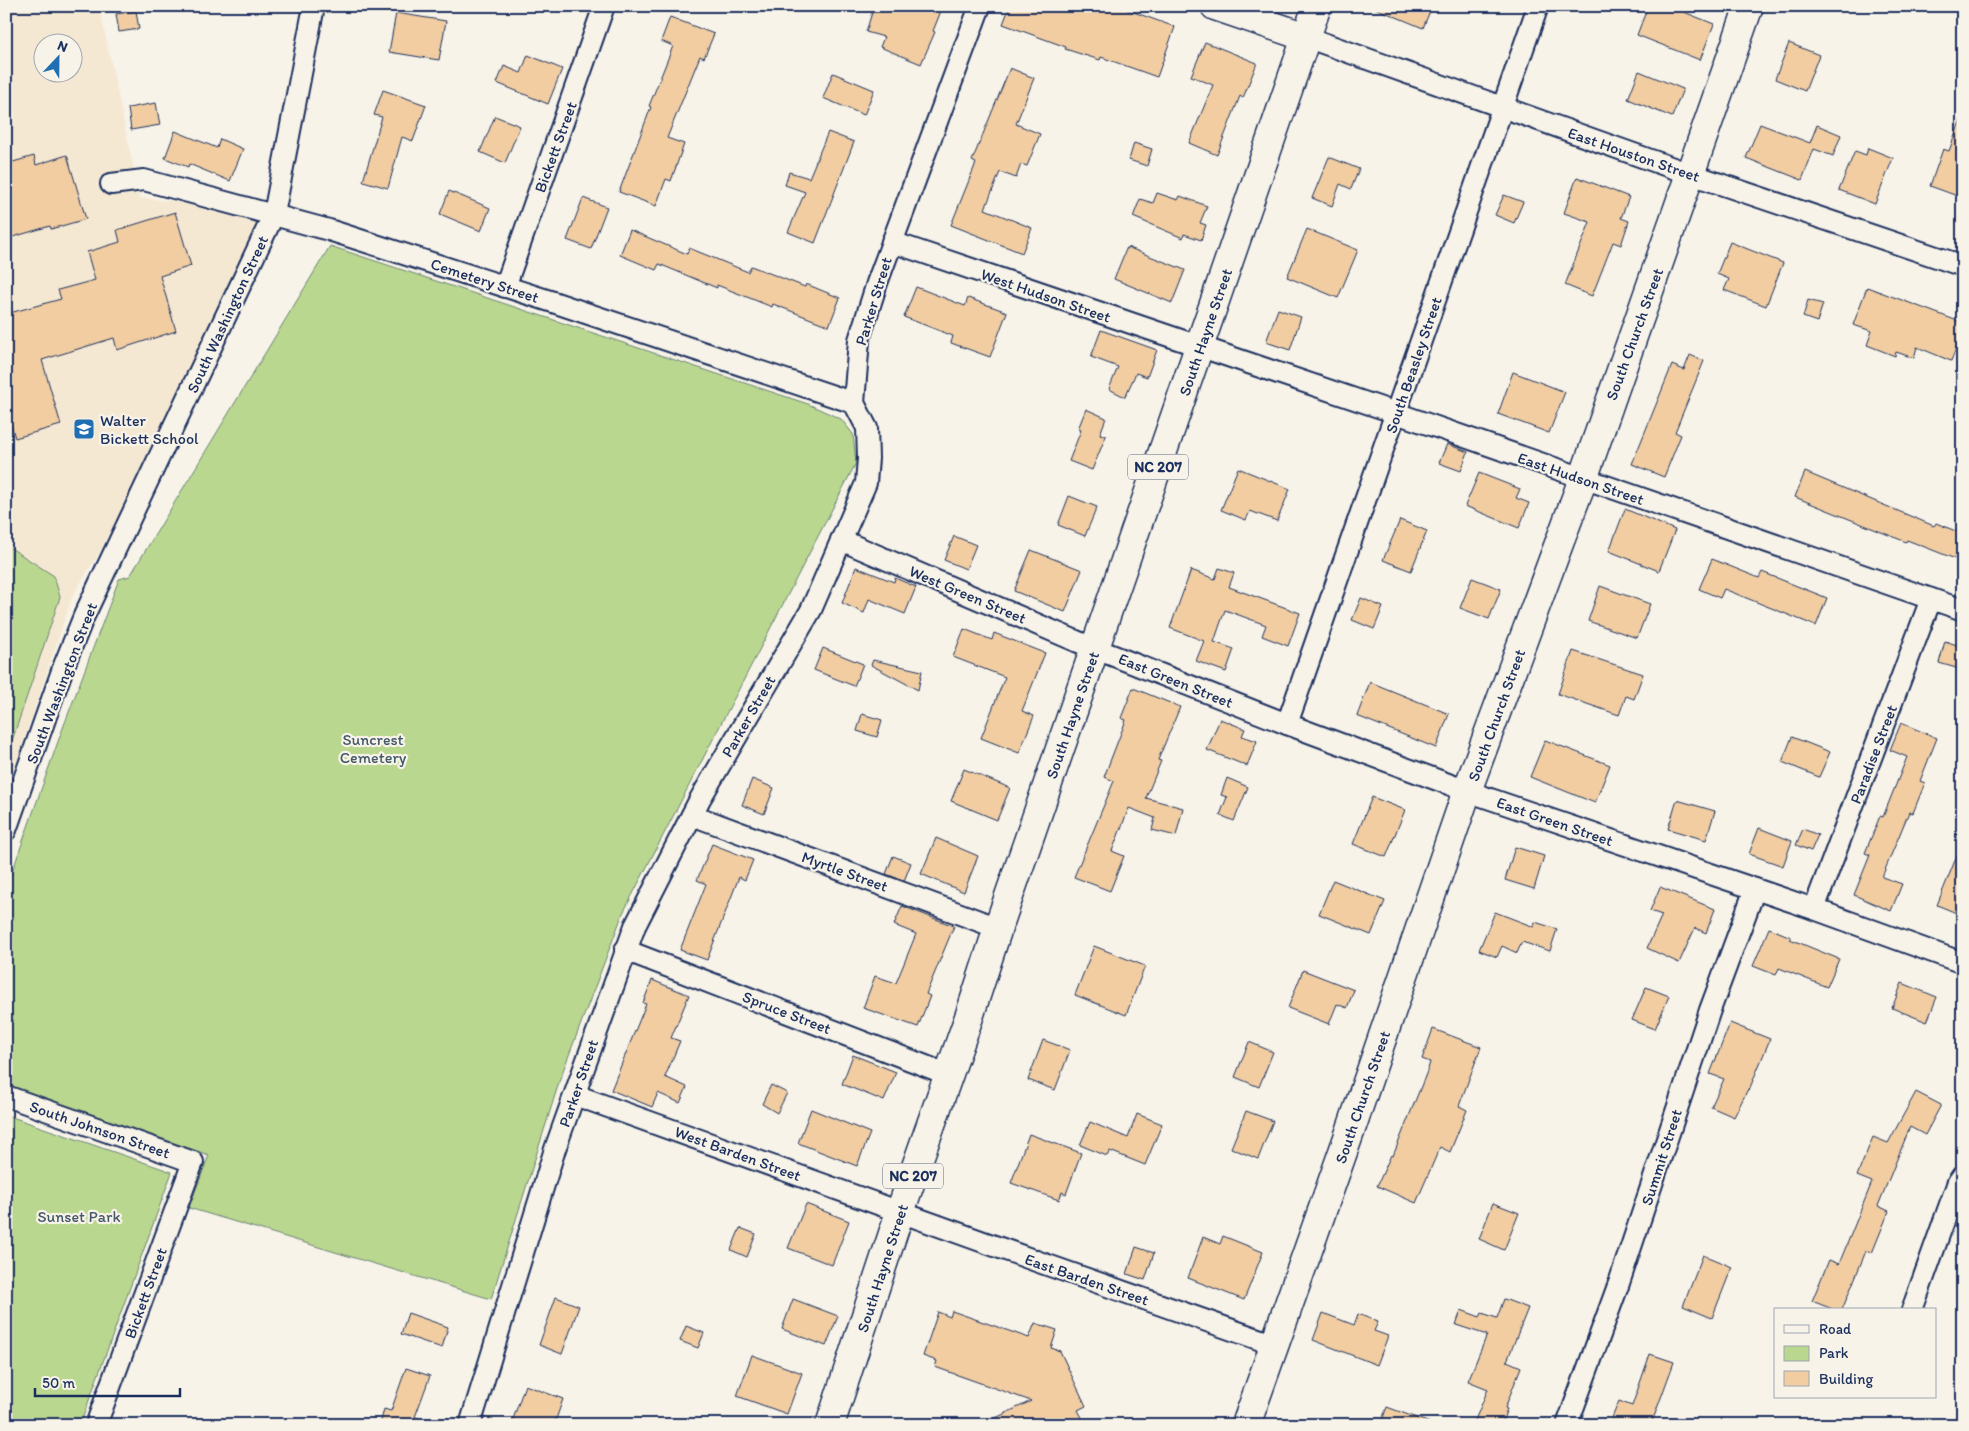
<svg xmlns="http://www.w3.org/2000/svg" width="1969" height="1431" font-family="Itim,sans-serif">
	<style>
		.built { fill: #f5e8d3; fill-rule: evenodd }
		.green { fill: #bad78f; stroke: #6a8376 }
		.building { fill: #f1cda1; stroke: #1b2f5e }
		.lines { fill: none; stroke-linecap: round; stroke-linejoin: round }
		.street-casing { stroke: #1b2f5e; stroke-width: 24 }
		.secondary-casing { stroke: #1b2f5e; stroke-width: 31 }
		.primary-casing { stroke: #1b2f5e; stroke-width: 31 }
		.street { stroke: #f7f3e8; stroke-width: 20 }
		.secondary { stroke: #f7f3e8; stroke-width: 28 }
		.primary { stroke: #f7f3e8; stroke-width: 28 }
		.labels { text-anchor: middle; stroke-width: 4.5; stroke-linejoin: round; paint-order: stroke }
		.shield { fill: #f7f3e8; stroke: #5d6a87; stroke-width: 1 }
		.shield-label { font-size: 15px; font-weight: bold; fill: #1b2f5e }
		.street-label { font-size: 16px; fill: #1b2f5e; stroke: #f7f3e8 }
		.poi-label { font-size: 16px; fill: #1b2f5e; stroke: #f7f3e8; text-anchor: start }
		.park-label { font-size: 16px; fill: #43596a; stroke: #f7f3e8 }
	</style>
	<rect width="100%" height="100%" fill="#f7f3e8"/>
	<filter id="ink" filterUnits="userSpaceOnUse"><feTurbulence type="fractalNoise" baseFrequency=".02" numOctaves="2"/><feDisplacementMap in="SourceGraphic" scale="10" xChannelSelector="R" yChannelSelector="G"/><feConvolveMatrix kernelMatrix="1 2 1 2 8 2 1 2 1" color-interpolation-filters="sRGB"/></filter>
	<g filter="url(#ink)">
		<!-- built -->
		<path class="built" d="M 6,6 L 99,6 L 140,198 L 180,202 L 258,222 L 223,307 L 100,552 L 73,595 L 6,794 ZM 42,42 L 72,42 L 72,72 L 42,72 Z"/>
		<!-- green -->
		<g class="green">
			<polygon points="330,246 808,404 841,419 853,434 856,463 623,913 561,1076 491,1299 189,1208 209,1155 6,1085 6,889 60,736 119,579 130,576"/>
			<polygon points="6,545 54,576 60,597 6,759"/>
			<polygon points="6,1115 172,1172 80,1425 6,1425"/>
		</g>
		<!-- building -->
		<g class="building">
			<polygon points="874,6 943,6 933,31 935,32 921,64 880,47 884,37 866,32"/>
			<polygon points="1010,6 1117,6 1175,27 1157,77 1101,57 1100,60 1065,49 1066,47 1003,24"/>
			<polygon points="1370,6 1432,6 1423,28"/>
			<polygon points="1648,6 1669,6 1714,24 1700,60 1637,35"/>
			<polygon points="136,11 139,29 119,32 116,14"/>
			<polygon points="396,13 446,21 439,60 389,52"/>
			<polygon points="670,17 714,34 704,58 700,56 667,138 684,144 671,181 666,179 656,206 619,192 651,107 649,106 673,46 661,41"/>
			<polygon points="1205,42 1257,63 1243,98 1240,96 1217,155 1189,143 1213,85 1191,76"/>
			<polygon points="1789,43 1819,55 1805,91 1775,79"/>
			<polygon points="528,55 562,69 548,104 497,83 504,66 521,73"/>
			<polygon points="1010,68 1034,78 1016,124 1040,134 1027,166 1021,164 1016,178 1000,172 985,209 1032,228 1022,253 951,225 976,163 972,161"/>
			<polygon points="1639,71 1683,89 1672,117 1628,99"/>
			<polygon points="833,73 874,90 864,115 823,98"/>
			<polygon points="383,90 426,105 413,141 402,137 388,188 363,181 382,117 374,115"/>
			<polygon points="156,103 160,125 131,130 128,108"/>
			<polygon points="495,116 520,126 505,163 480,152"/>
			<polygon points="1961,119 1963,120 1963,198 1930,186 1943,149 1949,151"/>
			<polygon points="1760,124 1810,143 1817,125 1841,135 1833,156 1814,149 1802,180 1746,158"/>
			<polygon points="175,131 217,148 220,139 243,149 230,181 189,164 188,167 165,158"/>
			<polygon points="828,132 854,142 815,243 788,232 805,192 785,185 789,172 809,178"/>
			<polygon points="1134,143 1152,149 1147,166 1129,160"/>
			<polygon points="1868,148 1893,158 1875,204 1839,190 1855,151 1866,155"/>
			<polygon points="67,155 86,219 51,229 50,226 6,239 6,164 34,156 36,165"/>
			<polygon points="1329,157 1359,169 1351,189 1340,184 1332,206 1312,198"/>
			<polygon points="1577,177 1629,197 1621,218 1629,221 1621,245 1613,242 1592,296 1565,285 1590,222 1564,213"/>
			<polygon points="449,191 490,208 481,231 440,214"/>
			<polygon points="1157,193 1178,200 1180,196 1207,206 1200,223 1206,225 1201,240 1184,234 1183,238 1133,217 1140,199 1153,203"/>
			<polygon points="1504,195 1523,202 1514,223 1495,215"/>
			<polygon points="583,198 607,207 591,249 567,240"/>
			<polygon points="175,212 191,266 160,276 176,331 117,350 114,338 42,360 61,425 15,438 6,407 6,314 61,299 58,290 95,280 87,252 120,242 117,230"/>
			<polygon points="1307,229 1358,250 1338,298 1287,277"/>
			<polygon points="630,230 687,254 689,248 748,272 751,266 805,287 806,284 840,298 829,326 773,304 772,307 717,285 717,288 659,264 656,270 620,255"/>
			<polygon points="1730,242 1783,263 1766,306 1724,290 1729,279 1717,274"/>
			<polygon points="1127,247 1185,270 1172,303 1114,279"/>
			<polygon points="916,287 965,306 968,298 1007,312 990,357 951,343 953,336 904,317"/>
			<polygon points="1867,287 1963,323 1963,331 1951,361 1917,347 1914,358 1896,352 1895,356 1867,345 1872,331 1853,325"/>
			<polygon points="1808,300 1823,304 1817,322 1803,317"/>
			<polygon points="1278,309 1301,317 1290,350 1266,342"/>
			<polygon points="1101,330 1157,350 1147,377 1136,373 1125,397 1109,389 1118,367 1091,357"/>
			<polygon points="1690,355 1704,361 1675,432 1681,435 1664,477 1632,464 1672,365 1684,370"/>
			<polygon points="1513,372 1565,392 1549,433 1498,414"/>
			<polygon points="1086,409 1106,418 1100,434 1106,436 1092,470 1069,461 1081,430 1078,429"/>
			<polygon points="1447,444 1468,452 1461,471 1439,463"/>
			<polygon points="1238,468 1290,489 1277,521 1250,511 1246,520 1221,510"/>
			<polygon points="1805,472 1934,526 1936,523 1963,534 1963,562 1907,540 1906,542 1795,497"/>
			<polygon points="1479,473 1520,489 1516,498 1529,503 1519,528 1465,506"/>
			<polygon points="1069,496 1097,507 1085,536 1058,525"/>
			<polygon points="1625,509 1675,530 1659,571 1609,551"/>
			<polygon points="1400,520 1427,531 1411,571 1383,560"/>
			<polygon points="954,536 976,545 966,569 944,560"/>
			<polygon points="1031,550 1082,570 1065,612 1014,591"/>
			<polygon points="1712,559 1759,578 1762,572 1827,598 1816,626 1724,589 1720,598 1699,589"/>
			<polygon points="856,567 894,582 895,578 916,587 905,614 869,599 864,613 842,603"/>
			<polygon points="1219,568 1234,573 1229,587 1300,613 1288,646 1262,636 1266,625 1225,610 1214,642 1234,649 1226,672 1196,661 1204,641 1170,628 1191,570 1215,579"/>
			<polygon points="1472,578 1501,589 1489,619 1460,608"/>
			<polygon points="1600,586 1650,604 1637,638 1588,621"/>
			<polygon points="1361,598 1383,607 1374,629 1352,620"/>
			<polygon points="964,629 992,640 994,633 1045,653 1022,711 1034,716 1019,753 981,738 1005,677 953,657"/>
			<polygon points="1945,641 1963,647 1963,670 1939,663"/>
			<polygon points="823,648 863,664 854,686 814,670"/>
			<polygon points="1573,651 1643,674 1634,699 1626,696 1619,715 1558,694"/>
			<polygon points="873,660 922,671 918,690 871,665"/>
			<polygon points="1370,682 1449,714 1436,748 1357,716"/>
			<polygon points="1133,688 1180,707 1158,760 1161,761 1146,798 1183,808 1176,836 1152,830 1155,818 1129,808 1112,851 1124,856 1110,891 1074,877 1114,781 1104,777 1126,720 1121,718"/>
			<polygon points="862,714 882,720 877,737 857,731"/>
			<polygon points="1220,719 1245,729 1242,736 1257,741 1247,766 1207,750"/>
			<polygon points="1901,723 1937,738 1920,781 1925,783 1913,813 1909,812 1882,877 1902,884 1891,911 1854,895 1870,855 1865,853 1880,816 1883,817 1907,757 1890,750"/>
			<polygon points="1792,737 1830,752 1819,777 1782,762"/>
			<polygon points="1545,740 1610,765 1595,803 1530,777"/>
			<polygon points="964,769 1010,788 997,820 951,801"/>
			<polygon points="1227,778 1248,787 1234,821 1220,815 1227,797 1221,795"/>
			<polygon points="752,779 774,788 764,814 742,805"/>
			<polygon points="1372,797 1405,810 1386,857 1353,844"/>
			<polygon points="1677,800 1715,811 1706,840 1668,829"/>
			<polygon points="1759,828 1792,841 1783,866 1749,854"/>
			<polygon points="1803,829 1818,835 1811,851 1796,845"/>
			<polygon points="936,838 978,856 964,892 921,874"/>
			<polygon points="1962,843 1963,905 1959,914 1937,905"/>
			<polygon points="712,844 753,860 745,880 739,877 707,960 680,950 706,884 697,880"/>
			<polygon points="1515,847 1544,856 1534,889 1505,880"/>
			<polygon points="893,856 911,863 904,881 886,874"/>
			<polygon points="1333,880 1385,901 1371,935 1319,914"/>
			<polygon points="1660,887 1715,909 1706,933 1695,928 1679,963 1647,948 1662,915 1650,911"/>
			<polygon points="902,906 954,926 926,994 930,996 918,1027 863,1008 875,976 896,983 916,934 894,925"/>
			<polygon points="1495,912 1534,927 1535,922 1557,929 1550,951 1522,942 1517,953 1502,946 1497,957 1479,950"/>
			<polygon points="1769,928 1791,937 1790,939 1839,959 1827,987 1779,968 1776,975 1753,966"/>
			<polygon points="1094,946 1145,966 1126,1015 1075,995"/>
			<polygon points="1303,970 1354,990 1347,1008 1337,1004 1329,1024 1288,1008"/>
			<polygon points="652,980 689,995 671,1038 680,1041 665,1077 687,1087 680,1103 658,1093 652,1107 611,1090 646,1004 643,1003"/>
			<polygon points="1902,983 1937,997 1927,1022 1892,1008"/>
			<polygon points="1646,987 1669,996 1655,1029 1632,1020"/>
			<polygon points="1730,1023 1770,1039 1749,1090 1748,1089 1734,1117 1711,1107 1724,1079 1710,1074"/>
			<polygon points="1433,1029 1481,1047 1459,1106 1467,1110 1450,1152 1440,1147 1416,1203 1377,1186 1391,1155 1393,1156 1428,1069 1430,1062 1422,1059"/>
			<polygon points="1043,1040 1070,1050 1055,1090 1028,1080"/>
			<polygon points="1249,1042 1273,1052 1259,1087 1235,1077"/>
			<polygon points="853,1055 896,1072 884,1101 842,1084"/>
			<polygon points="771,1085 787,1093 777,1113 762,1104"/>
			<polygon points="1916,1092 1941,1105 1925,1135 1910,1127 1878,1206 1889,1211 1872,1253 1866,1251 1842,1310 1835,1310 1812,1301 1829,1260 1839,1264 1872,1182 1857,1176 1873,1137 1888,1143"/>
			<polygon points="811,1109 870,1133 857,1166 798,1143"/>
			<polygon points="1246,1111 1273,1121 1258,1159 1231,1148"/>
			<polygon points="1137,1114 1162,1124 1145,1165 1110,1151 1107,1156 1080,1145 1090,1122 1128,1138"/>
			<polygon points="1029,1134 1081,1153 1066,1194 1062,1192 1059,1200 1011,1183"/>
			<polygon points="1493,1203 1519,1213 1504,1250 1479,1239"/>
			<polygon points="806,1204 849,1221 832,1265 788,1248"/>
			<polygon points="740,1228 756,1234 747,1257 731,1250"/>
			<polygon points="1223,1236 1263,1252 1244,1300 1188,1278 1203,1237 1220,1244"/>
			<polygon points="1136,1247 1154,1253 1145,1280 1127,1274"/>
			<polygon points="1703,1255 1732,1267 1712,1318 1683,1306"/>
			<polygon points="556,1297 579,1306 562,1354 539,1345"/>
			<polygon points="793,1299 838,1316 826,1346 782,1329"/>
			<polygon points="1504,1299 1528,1308 1507,1361 1521,1367 1505,1408 1507,1409 1501,1425 1473,1425 1488,1389 1468,1381 1487,1335 1456,1325 1461,1310 1480,1317 1482,1313 1497,1318"/>
			<polygon points="952,1311 1029,1338 1035,1323 1057,1330 1051,1348 1060,1351 1086,1406 1078,1410 1086,1425 981,1425 1031,1401 935,1367 937,1361 923,1356 938,1312 950,1317"/>
			<polygon points="408,1313 448,1327 442,1348 401,1334"/>
			<polygon points="1323,1313 1354,1325 1358,1314 1378,1322 1374,1331 1388,1336 1377,1365 1313,1340"/>
			<polygon points="686,1326 704,1333 698,1348 680,1341"/>
			<polygon points="1650,1354 1674,1362 1651,1425 1609,1425 1619,1401 1632,1406"/>
			<polygon points="752,1355 802,1373 787,1414 737,1396"/>
			<polygon points="406,1368 430,1376 415,1417 426,1420 425,1425 380,1425 384,1409 391,1411"/>
			<polygon points="525,1385 563,1399 554,1425 511,1425"/>
			<polygon points="1387,1407 1430,1423 1430,1425 1380,1425"/>
		</g>
		<g class="lines">
			<!-- street casing -->
			<g class="street-casing">
				<g id="street">
					<polyline points="1306,37 1673,168 1963,266"/>
					<polyline points="111,184 144,180 329,230 553,302 854,403"/>
					<polyline points="892,242 1396,413 1963,610"/>
					<polyline points="505,287 604,6"/>
					<polyline points="841,540 1076,641 1287,724 1467,791 1814,909 1963,963"/>
					<polyline points="1287,724 1538,6"/>
					<polyline points="692,815 998,928"/>
					<polyline points="6,830 63,668 84,616 274,214 314,6"/>
					<polyline points="1814,909 1931,599"/>
					<polyline points="625,950 949,1075"/>
					<polyline points="575,1095 1039,1262 1275,1345"/>
					<polyline points="6,1096 193,1162 96,1425"/>
					<polyline points="1912,1310 1958,1182 1963,1175"/>
					<polyline points="470,1425 555,1149 635,926 700,799 811,610 866,483 868,458 867,428 854,403 859,340 877,283 980,6"/>
					<polyline points="1567,1425 1619,1283 1710,1010 1755,889"/>
				</g>
			</g>
			<!-- secondary casing -->
			<g class="secondary-casing">
				<g id="secondary">
					<polyline points="1215,6 1306,37"/>
					<polyline points="1246,1425 1350,1132 1467,791 1583,479 1749,6"/>
				</g>
			</g>
			<!-- primary casing -->
			<g class="primary-casing">
				<polyline id="primary" points="830,1425 900,1212 969,1017 998,928 1317,6"/>
			</g>
			<!-- street -->
			<use href="#street" class="street"/>
			<!-- secondary -->
			<use href="#secondary" class="secondary"/>
			<!-- primary -->
			<use href="#primary" class="primary"/>
		</g>
	</g>
	<!-- icons -->
	<defs>
		<g id="school-square" transform="scale(1.125)"><rect x="-9" y="-9" width="18" height="18" rx="4" fill="#1f6fb2" stroke="#f7f3e8"/><path d="M0-5L7-2L0 1L-7-2ZM-4 1L0 2.5L4 1V4Q0 6-4 4Z" fill="#fff"/></g>
	</defs>
	<g fill-rule="evenodd">
		<use href="#school-square" x="84" y="429"/>
	</g>
	<g class="labels">
		<!-- shield labels -->
		<g class="shield">
			<rect x="1128" y="454.5" width="60" height="25" rx="4"/>
			<rect x="883" y="1163.5" width="60" height="25" rx="4"/>
		</g>
		<g class="shield-label">
			<text x="1158" y="472">NC 207</text>
			<text x="913" y="1181">NC 207</text>
		</g>
		<!-- street labels -->
		<g class="street-label">
			<text transform="translate(555 147) rotate(-70)" y="6">Bickett Street</text>
			<text transform="translate(1634 154) rotate(19)" y="6">East Houston Street</text>
			<text transform="translate(485 280) rotate(18)" y="6">Cemetery Street</text>
			<text transform="translate(1046 295) rotate(19)" y="6">West Hudson Street</text>
			<text transform="translate(873 301) rotate(-73)" y="6">Parker Street</text>
			<text transform="translate(227 314) rotate(-65)" y="6">South Washington Street</text>
			<text transform="translate(1205 332) rotate(-71)" y="6">South Hayne Street</text>
			<text transform="translate(1634 334) rotate(-70)" y="6">South Church Street</text>
			<text transform="translate(1413 365) rotate(-71)" y="6">South Beasley Street</text>
			<text transform="translate(1581 478) rotate(19)" y="6">East Hudson Street</text>
			<text transform="translate(968 594) rotate(23)" y="6">West Green Street</text>
			<text transform="translate(1176 680) rotate(22)" y="6">East Green Street</text>
			<text transform="translate(61 683) rotate(-69)" y="6">South Washington Street</text>
			<text transform="translate(1072 715) rotate(-71)" y="6">South Hayne Street</text>
			<text transform="translate(1496 715) rotate(-70)" y="6">South Church Street</text>
			<text transform="translate(748 716) rotate(-60)" y="6">Parker Street</text>
			<text transform="translate(1873 754) rotate(-69)" y="6">Paradise Street</text>
			<text transform="translate(1555 821) rotate(19)" y="6">East Green Street</text>
			<text transform="translate(845 871) rotate(20)" y="6">Myrtle Street</text>
			<text transform="translate(787 1012) rotate(21)" y="6">Spruce Street</text>
			<text transform="translate(578 1083) rotate(-71)" y="6">Parker Street</text>
			<text transform="translate(1362 1097) rotate(-71)" y="6">South Church Street</text>
			<text transform="translate(100 1129) rotate(19)" y="6">South Johnson Street</text>
			<text transform="translate(738 1153) rotate(20)" y="6">West Barden Street</text>
			<text transform="translate(1661 1157) rotate(-72)" y="6">Summit Street</text>
			<text transform="translate(882 1268) rotate(-72)" y="6">South Hayne Street</text>
			<text transform="translate(1087 1279) rotate(19)" y="6">East Barden Street</text>
			<text transform="translate(145 1293) rotate(-70)" y="6">Bickett Street</text>
		</g>
		<!-- poi labels -->
		<g class="poi-label">
			<text x="100" y="426">Walter<tspan x="100" dy="18">Bickett School</tspan></text>
		</g>
		<!-- park labels -->
		<g class="park-label">
			<text x="373" y="745">Suncrest<tspan x="373" dy="18">Cemetery</tspan></text>
			<text x="79" y="1222">Sunset Park</text>
		</g>
	</g>
	<!-- margin -->
	<rect width="1969" height="1431" fill="none" stroke="#f7f3e8" stroke-width="25"/>
	<rect x="12" y="12" width="1944" height="1406" fill="none" stroke="#1b2f5e" stroke-width="2" filter="url(#ink)"/>
	<!-- legend -->
	<rect x="1774" y="1308" width="162" height="90" fill="#f7f3e8" stroke="#9fa5b1"/>
	<rect x="1784" y="1325" width="25" height="8" fill="#f7f3e8" stroke="#9fa5b1"/>
	<text x="1819" y="1334" font-size="15" fill="#1b2f5e">Road</text>
	<rect x="1784" y="1346" width="25" height="15" fill="#bad78f" stroke="#9fa5b1"/>
	<text x="1819" y="1358" font-size="15" fill="#1b2f5e">Park</text>
	<rect x="1784" y="1371" width="25" height="15" fill="#f1cda1" stroke="#9fa5b1"/>
	<text x="1819" y="1384" font-size="15" fill="#1b2f5e">Building</text>
	<!-- north arrow -->
	<g transform="translate(58 58) rotate(22)"><circle r="24" fill="#f7f3e8" stroke="#9fa5b1"/>
	<path d="M0-4L9 19L0 12L-9 19Z" fill="#1f6fb2"/>
	<text y="-8" font-size="14" font-weight="bold" text-anchor="middle" fill="#1b2f5e">N</text>
	</g>
	<!-- scale -->
	<path d="M35 1388v8h145v-8" fill="none" stroke="#1b2f5e" stroke-width="2.5"/>
	<text x="42" y="1388" font-size="15" fill="#1b2f5e" stroke="#f7f3e8" stroke-width="4" paint-order="stroke">50 m</text>
</svg>
